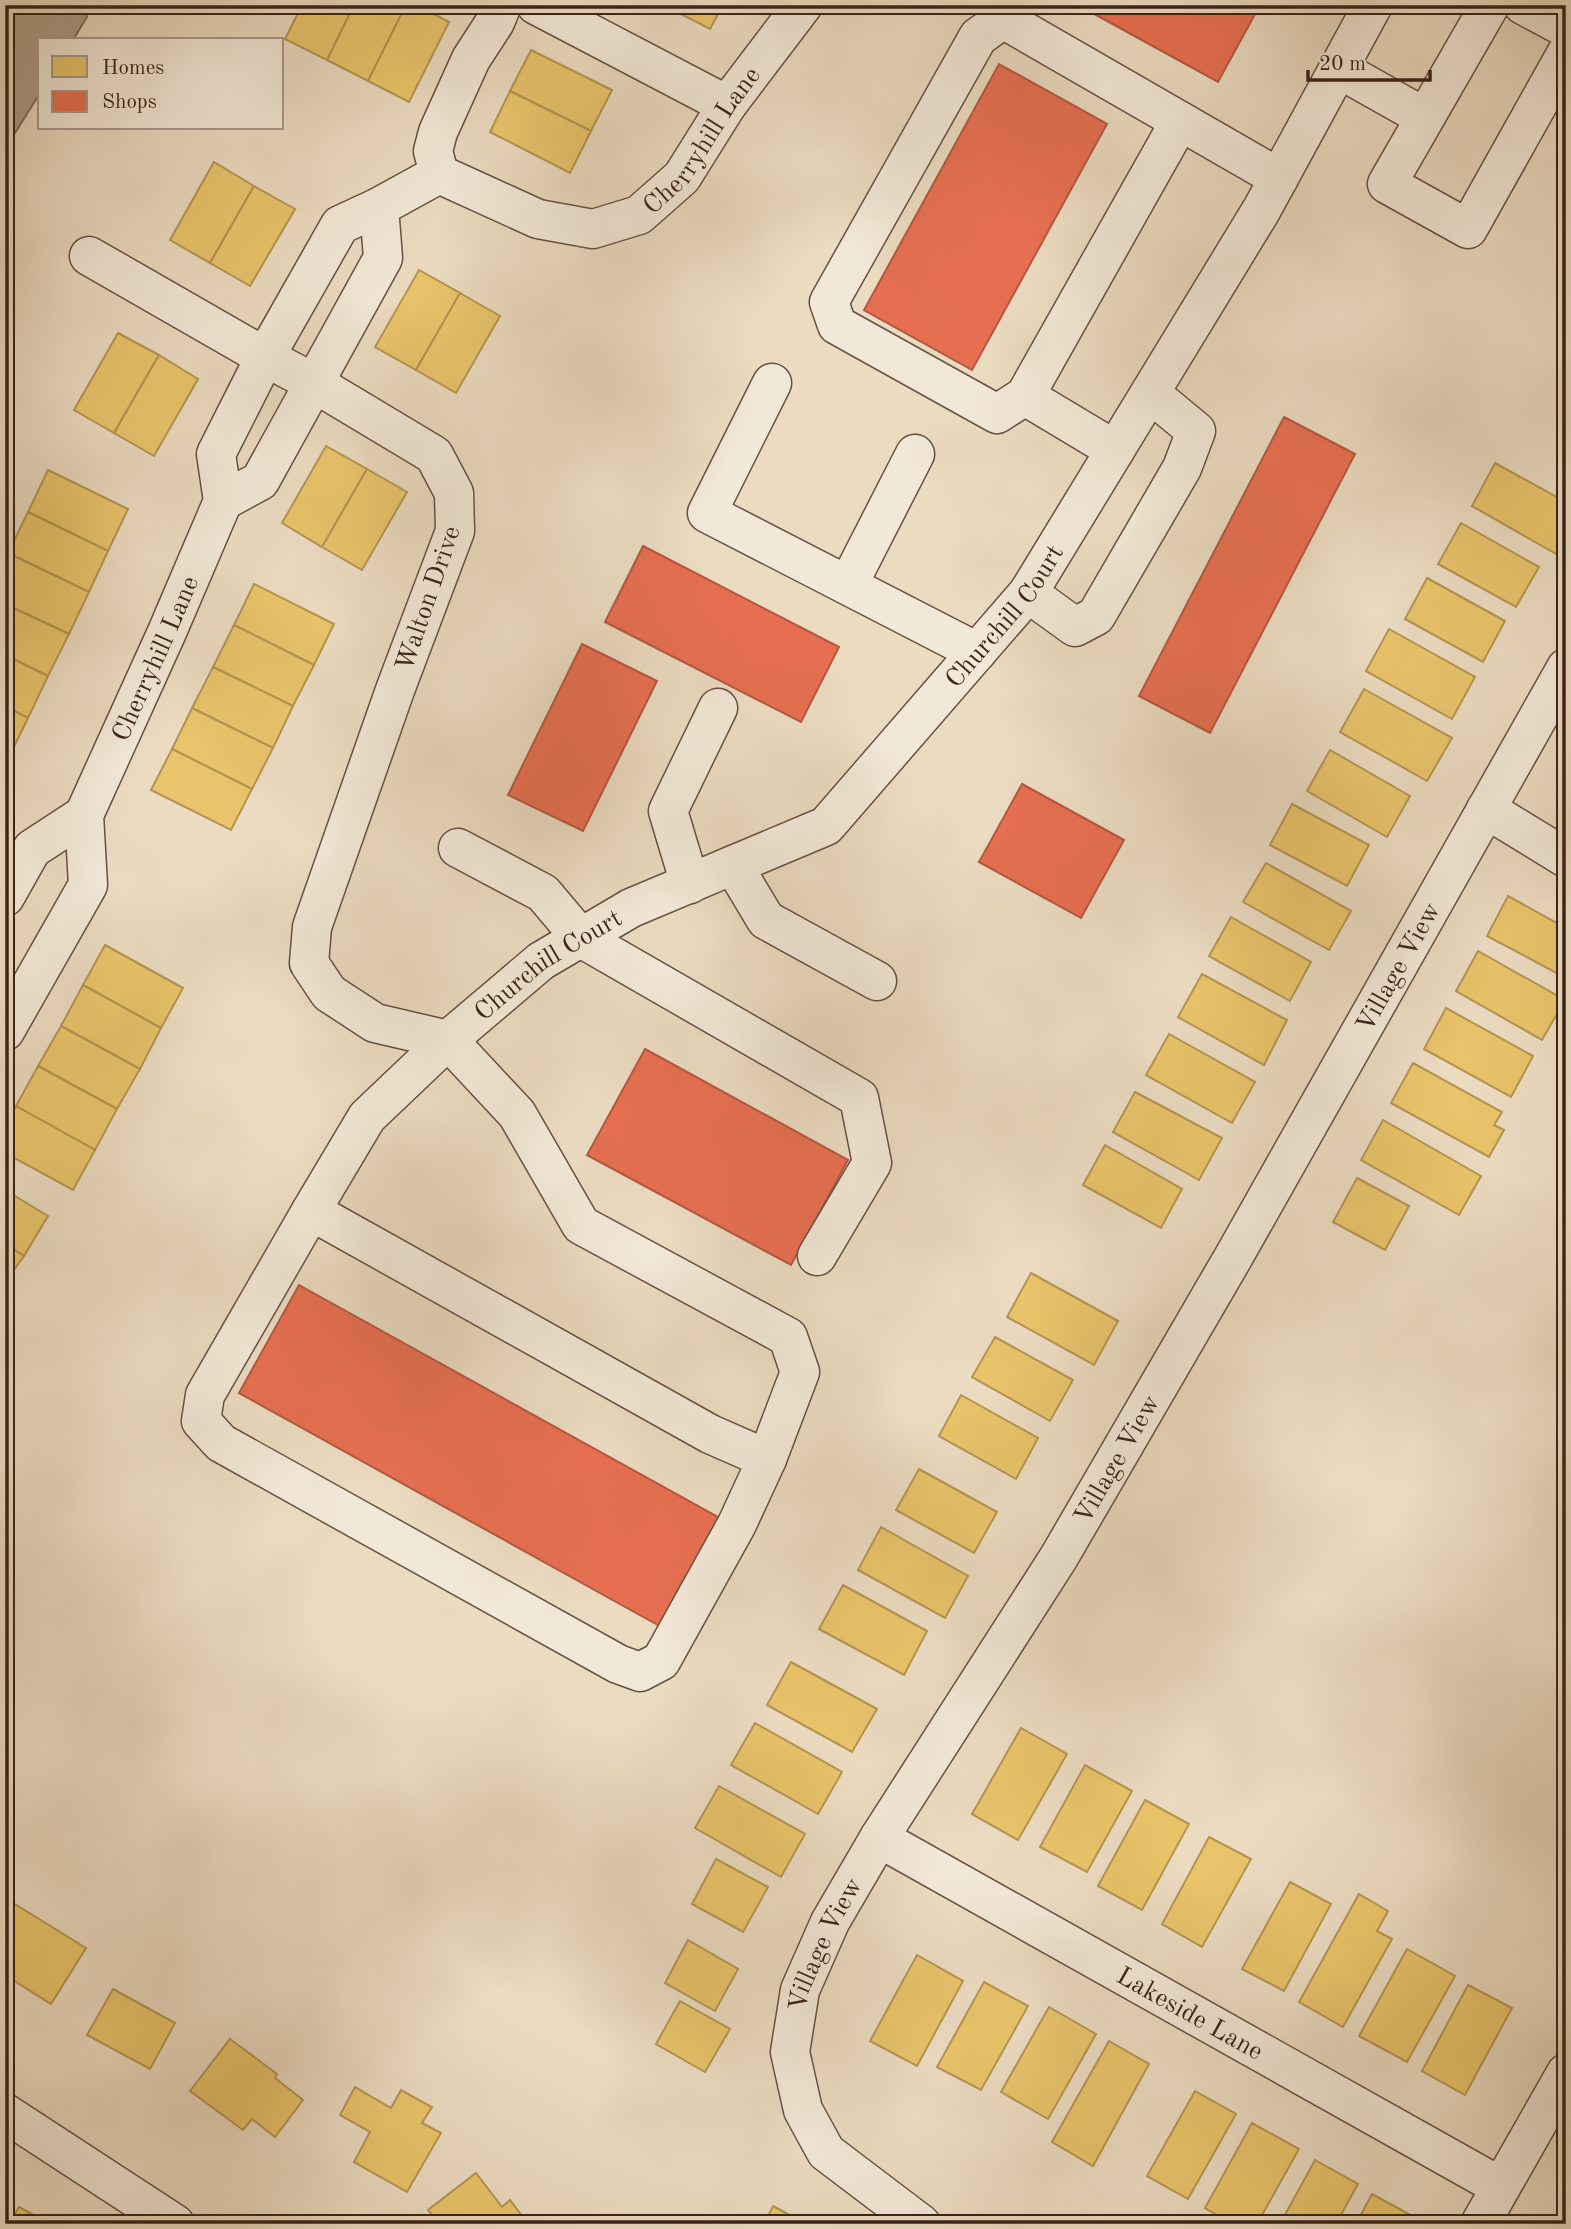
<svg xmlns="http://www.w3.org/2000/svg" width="1571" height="2229" font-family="'Old Standard TT',serif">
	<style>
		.water { fill: #af9c88; stroke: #806c5b; stroke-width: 2 }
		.homes { fill: #e9c46a; stroke: #b49451; stroke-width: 2 }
		.shops { fill: #e76f51; stroke: #b35840; stroke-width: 2 }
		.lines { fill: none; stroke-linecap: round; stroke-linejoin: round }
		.minor-casing { stroke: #665142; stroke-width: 41 }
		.minor { stroke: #f2e8d7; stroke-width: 38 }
		.labels { text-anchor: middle; stroke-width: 7; stroke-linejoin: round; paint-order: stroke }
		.street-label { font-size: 26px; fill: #3a2318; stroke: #f2e8d7 }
	</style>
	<rect width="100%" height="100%" fill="#ebdbc1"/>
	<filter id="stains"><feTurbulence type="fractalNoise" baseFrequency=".00286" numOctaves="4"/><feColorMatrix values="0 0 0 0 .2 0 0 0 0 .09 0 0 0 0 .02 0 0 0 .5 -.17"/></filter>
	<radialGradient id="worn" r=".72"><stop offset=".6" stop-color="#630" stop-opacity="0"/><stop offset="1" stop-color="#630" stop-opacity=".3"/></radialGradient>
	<!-- water -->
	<polygon class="water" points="5,5 83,5 87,17 73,40 40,40 40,93 5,149"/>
	<!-- homes -->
	<g class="homes">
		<polygon points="302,5 354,5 327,60 285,39"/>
		<polygon points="354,5 406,5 368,81 327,60"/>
		<polygon points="406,5 417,5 449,22 409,102 368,81"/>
		<polygon points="671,5 723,5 710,29 669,8"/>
		<polygon points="531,50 612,90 591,131 510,91"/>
		<polygon points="510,91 591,131 570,173 490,132"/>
		<polygon points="214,162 254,186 210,263 170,240"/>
		<polygon points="254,186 295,209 250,286 210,263"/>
		<polygon points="419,270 460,293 416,370 375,347"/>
		<polygon points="460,293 500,316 456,393 416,370"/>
		<polygon points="118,333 159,355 114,433 74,410"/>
		<polygon points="159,355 198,379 154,456 114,433"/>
		<polygon points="326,446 367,469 322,547 282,523"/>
		<polygon points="1495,463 1566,502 1566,536 1556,554 1472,506"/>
		<polygon points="367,469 407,492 362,570 322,547"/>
		<polygon points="48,470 128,509 108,551 28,512"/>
		<polygon points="28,512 108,551 89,592 8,553"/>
		<polygon points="1461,523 1539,567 1516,607 1438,564"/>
		<polygon points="8,553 89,592 69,634 5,604 5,558"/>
		<polygon points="1427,578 1505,621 1483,662 1405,619"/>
		<polygon points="254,584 334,624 314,665 234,625"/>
		<polygon points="5,604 69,634 48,676 5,655"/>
		<polygon points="234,625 314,665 293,706 213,667"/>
		<polygon points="1389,629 1475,677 1452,719 1366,671"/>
		<polygon points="5,655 48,676 28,718 5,706"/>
		<polygon points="213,667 293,706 273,748 192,708"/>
		<polygon points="1364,689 1452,738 1427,781 1340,732"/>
		<polygon points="5,706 28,718 8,759 5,758"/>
		<polygon points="192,708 273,748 252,789 172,749"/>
		<polygon points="172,749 252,789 231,830 151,790"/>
		<polygon points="1330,750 1410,796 1387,837 1307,791"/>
		<polygon points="1292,804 1369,845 1347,886 1270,845"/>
		<polygon points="1266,863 1351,911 1329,950 1243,902"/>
		<polygon points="1508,896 1566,928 1566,978 1487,936"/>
		<polygon points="1231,917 1311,962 1290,1001 1209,956"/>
		<polygon points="105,945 183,988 161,1028 83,985"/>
		<polygon points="1478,951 1565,1000 1542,1040 1456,991"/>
		<polygon points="1202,974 1287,1020 1264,1065 1178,1017"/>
		<polygon points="83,985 161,1028 140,1069 61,1026"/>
		<polygon points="1446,1008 1533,1056 1511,1097 1424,1049"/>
		<polygon points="61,1026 140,1069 117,1109 38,1066"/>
		<polygon points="1169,1034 1255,1082 1232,1123 1146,1075"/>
		<polygon points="1413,1063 1502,1112 1494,1125 1504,1130 1489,1157 1391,1103"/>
		<polygon points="38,1066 117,1109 95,1150 16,1106"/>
		<polygon points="1135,1092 1222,1138 1199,1180 1113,1132"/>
		<polygon points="16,1106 95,1150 73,1190 5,1153 5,1127"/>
		<polygon points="1383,1120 1481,1176 1459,1215 1361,1160"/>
		<polygon points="1105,1145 1182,1189 1161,1228 1083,1185"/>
		<polygon points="1357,1178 1409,1206 1385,1250 1333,1222"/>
		<polygon points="5,1190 48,1216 24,1256 5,1244"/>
		<polygon points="5,1244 24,1256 5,1282"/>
		<polygon points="1031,1273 1118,1321 1094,1365 1007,1317"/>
		<polygon points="995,1337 1073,1380 1050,1421 972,1377"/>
		<polygon points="961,1395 1038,1438 1016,1479 939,1436"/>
		<polygon points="919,1469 997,1512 974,1553 896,1510"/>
		<polygon points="881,1527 968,1576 945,1618 858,1570"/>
		<polygon points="843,1585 927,1631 904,1675 819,1629"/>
		<polygon points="791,1662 877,1709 852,1752 767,1705"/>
		<polygon points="755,1723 842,1772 818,1814 731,1765"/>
		<polygon points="1021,1728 1067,1754 1018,1840 972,1814"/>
		<polygon points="1085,1765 1132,1791 1087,1872 1040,1847"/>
		<polygon points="719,1786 805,1834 781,1877 695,1828"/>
		<polygon points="1145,1800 1189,1824 1142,1910 1098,1886"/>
		<polygon points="1209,1837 1251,1859 1202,1947 1162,1924"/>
		<polygon points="716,1859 768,1887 743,1932 692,1904"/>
		<polygon points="1290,1882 1331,1904 1284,1991 1242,1969"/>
		<polygon points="1359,1894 1388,1911 1377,1931 1392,1939 1343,2027 1299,2002"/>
		<polygon points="5,1898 86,1948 51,2004 5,1975"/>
		<polygon points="688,1940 738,1969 715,2011 665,1983"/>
		<polygon points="1407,1949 1455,1976 1407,2062 1359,2036"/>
		<polygon points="917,1955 963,1981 917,2066 870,2041"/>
		<polygon points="984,1982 1028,2006 981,2090 937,2067"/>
		<polygon points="1468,1985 1512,2008 1465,2095 1422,2071"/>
		<polygon points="113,1989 175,2023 150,2069 87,2035"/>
		<polygon points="680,2001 730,2029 705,2072 656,2044"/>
		<polygon points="1049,2007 1096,2034 1048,2119 1001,2092"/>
		<polygon points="230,2039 277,2074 275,2078 303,2100 275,2137 252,2119 243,2130 190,2091"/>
		<polygon points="1109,2041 1149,2064 1093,2166 1052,2142"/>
		<polygon points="355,2087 391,2108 401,2090 432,2107 422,2123 441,2133 407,2192 354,2162 370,2132 340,2115"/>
		<polygon points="1195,2091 1236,2114 1188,2199 1147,2176"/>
		<polygon points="1252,2123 1299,2149 1257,2224 1233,2224 1205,2208"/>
		<polygon points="1315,2160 1358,2184 1336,2224 1280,2224"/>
		<polygon points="476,2173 502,2207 510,2200 528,2224 439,2224 428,2210"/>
		<polygon points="1372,2194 1416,2218 1413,2224 1356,2224"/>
		<polygon points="773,2206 806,2224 764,2224"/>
		<polygon points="19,2207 50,2224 9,2224"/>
	</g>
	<!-- shops -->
	<g class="shops">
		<polygon points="1078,5 1260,5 1218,82"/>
		<polygon points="999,64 1107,124 972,370 864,310"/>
		<polygon points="1284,417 1355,454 1210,733 1139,696"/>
		<polygon points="643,546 839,647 801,722 605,622"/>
		<polygon points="582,644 657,681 583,831 508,795"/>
		<polygon points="1022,784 1124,840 1081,918 979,862"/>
		<polygon points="645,1049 848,1160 791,1265 587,1155"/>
		<polygon points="299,1285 725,1521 665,1629 239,1393"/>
	</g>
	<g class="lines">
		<!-- minor casing -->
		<g class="minor-casing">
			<g id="minor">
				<polyline points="536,5 727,105"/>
				<polyline points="1490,5 1387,184 1468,229 1566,54"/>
				<polyline points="1523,5 1566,28"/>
				<polyline points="1339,69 1424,117"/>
				<polyline points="439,174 433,151 438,132 471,59 495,22 502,5"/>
				<polyline points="89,256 265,357 314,383 434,455 454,493 455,531 395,690 312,927 309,963 329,993 375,1023 448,1040"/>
				<polyline points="772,383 707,513 977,652"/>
				<polyline points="1025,396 1180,121"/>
				<polyline points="1115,450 1025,396 997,414 837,325 829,302 978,37 1003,19 1279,178"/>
				<polyline points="223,501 260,481 383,258 379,207"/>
				<polyline points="848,585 915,454"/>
				<polyline points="1028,593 1075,627 1096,616 1182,468 1196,431 1150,393"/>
				<polyline points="1486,809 1566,858"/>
				<polyline points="458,848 543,893 581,938 859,1098 872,1163 817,1256"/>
				<polyline points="733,865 766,920 877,981"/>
				<polyline points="690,884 668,811 718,708"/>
				<polyline points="5,897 32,849 84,815"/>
				<path id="s1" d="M 5,1031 L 88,885 L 84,815 L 167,632 L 223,501 L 216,454 L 265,357 L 340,225 L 379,207 L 439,174 L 538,219 L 593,229 L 639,215 L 682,177 L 727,105 L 803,5"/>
				<path id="s2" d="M 448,1040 L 517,1114 L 581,1225 L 788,1337 L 800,1372 L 767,1459 L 710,1434 L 311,1211 L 367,1117 L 448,1040 L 541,961 L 631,908 L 826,826 L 1028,593 L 1262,209 L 1373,5"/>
				<polyline points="311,1211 205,1395 201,1421 221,1443 618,1664 640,1672 661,1661 737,1524 767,1459"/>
				<path id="s3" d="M 879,1838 L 1501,2187"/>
				<polyline points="5,2113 175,2224"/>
				<path id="s4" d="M 921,2224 L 826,2152 L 803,2110 L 790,2052 L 800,1990 L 830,1922 L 879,1838 L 1059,1557 L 1234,1256 L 1566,668"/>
				<polyline points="1480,2224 1566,2073"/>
			</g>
		</g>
		<!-- minor -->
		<use href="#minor" class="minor"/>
	</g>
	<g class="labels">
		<!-- street labels -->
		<g class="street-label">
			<text dy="9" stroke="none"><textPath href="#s1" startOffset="1312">Cherryhill Lane</textPath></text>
			<text transform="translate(427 598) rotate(-71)" y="9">Walton Drive</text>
			<text dy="9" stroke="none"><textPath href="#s2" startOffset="2049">Churchill Court</textPath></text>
			<text dy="9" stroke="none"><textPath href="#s1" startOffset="410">Cherryhill Lane</textPath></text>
			<text dy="9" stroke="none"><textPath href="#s2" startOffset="1461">Churchill Court</textPath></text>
			<text dy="9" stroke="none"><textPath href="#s4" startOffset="1475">Village View</textPath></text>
			<text dy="9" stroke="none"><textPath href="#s4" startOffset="908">Village View</textPath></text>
			<text dy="9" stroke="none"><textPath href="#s4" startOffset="341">Village View</textPath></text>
			<text dy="9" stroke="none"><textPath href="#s3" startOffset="357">Lakeside Lane</textPath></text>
		</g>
	</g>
	<!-- margin -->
	<rect width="1571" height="2229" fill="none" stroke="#ebdbc1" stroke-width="28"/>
	<rect x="7" y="7" width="1557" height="2215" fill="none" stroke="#3a2318" stroke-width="3.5"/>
	<rect x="14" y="14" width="1543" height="2201" fill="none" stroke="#3a2318" stroke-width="2"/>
	<!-- legend -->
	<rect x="38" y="38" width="245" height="91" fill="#f2e8d7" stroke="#a8998b" stroke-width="2"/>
	<rect x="52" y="56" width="35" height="21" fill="#e9c46a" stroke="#a8998b" stroke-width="2"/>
	<text x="102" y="74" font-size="21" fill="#3a2318">Homes</text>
	<rect x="52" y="91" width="35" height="21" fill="#e76f51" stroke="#a8998b" stroke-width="2"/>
	<text x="102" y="108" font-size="21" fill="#3a2318">Shops</text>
	<!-- scale -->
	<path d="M1308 70v10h122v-10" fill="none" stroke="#3a2318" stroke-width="3.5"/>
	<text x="1319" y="70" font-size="21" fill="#3a2318" stroke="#f2e8d7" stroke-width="5" paint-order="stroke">20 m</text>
	<rect width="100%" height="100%" filter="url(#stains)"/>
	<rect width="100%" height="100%" fill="url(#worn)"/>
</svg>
